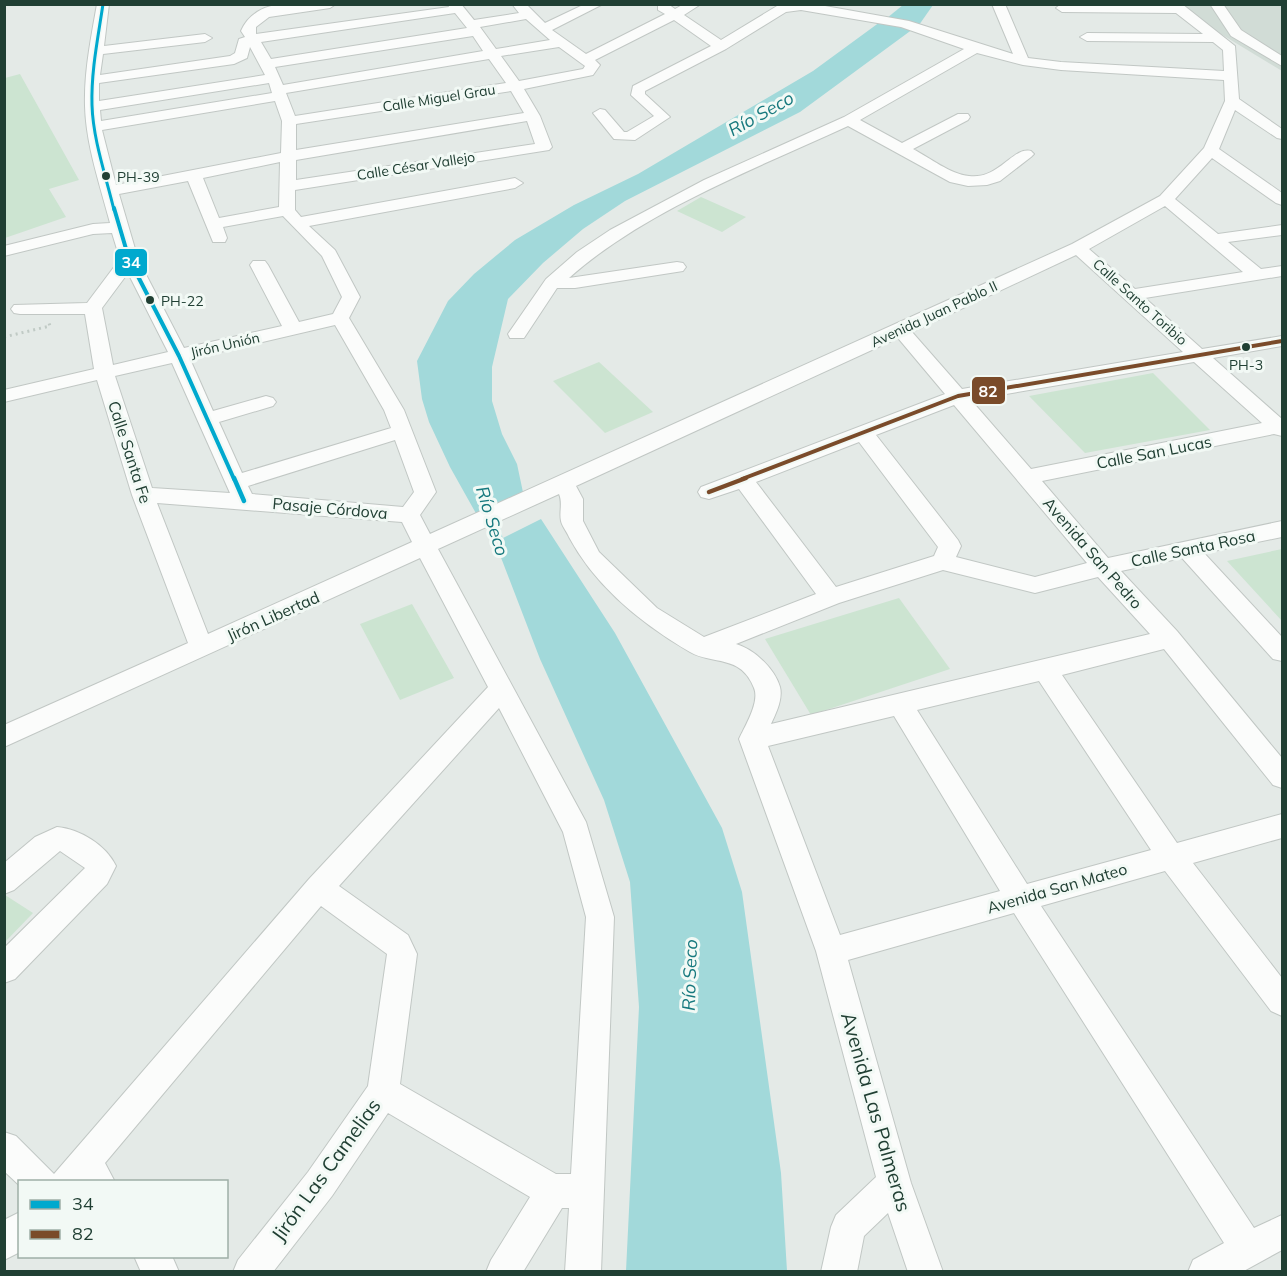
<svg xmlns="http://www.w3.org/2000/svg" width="1287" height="1276" font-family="Mulish,sans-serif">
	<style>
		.built { fill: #d1dcd6 }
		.green { fill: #cce4d1 }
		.water { fill: #a2d9da }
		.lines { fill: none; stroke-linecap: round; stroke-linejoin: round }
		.stream { stroke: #a2d9da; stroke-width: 6 }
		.minor-casing { stroke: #c1c7c4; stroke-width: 2 }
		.path { stroke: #c0cac5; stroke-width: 3; stroke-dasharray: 2 4; stroke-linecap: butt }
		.minor { fill: #fbfcfb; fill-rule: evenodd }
		.bus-1-far2-casing { stroke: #f2f9f5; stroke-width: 6 }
		.bus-1-far1-casing { stroke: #f2f9f5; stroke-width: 8 }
		.bus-1-casing { stroke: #f2f9f5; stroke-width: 9 }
		.bus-2-far1-casing { stroke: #f2f9f5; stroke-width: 8 }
		.bus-2-casing { stroke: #f2f9f5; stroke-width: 9 }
		.bus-1-far2 { stroke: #00a9ce; stroke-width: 3 }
		.bus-1-far1 { stroke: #00a9ce; stroke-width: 4 }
		.bus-1 { stroke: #00a9ce; stroke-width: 4.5 }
		.bus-2-far1 { stroke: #7a4b2a; stroke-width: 4 }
		.bus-2 { stroke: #7a4b2a; stroke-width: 4.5 }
		.bus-dot { fill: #203f33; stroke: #f2f9f5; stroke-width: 2 }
		.labels { text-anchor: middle; stroke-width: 6; stroke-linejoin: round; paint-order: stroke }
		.far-street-label { font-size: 14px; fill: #203f33; stroke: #f2f9f5 }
		.bus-label { font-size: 14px; fill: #203f33; stroke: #f2f9f5; text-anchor: start }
		.street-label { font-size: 16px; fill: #203f33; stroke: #f2f9f5 }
		.water-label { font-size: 18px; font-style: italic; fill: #17797e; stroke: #f2f9f5 }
		.near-street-label { font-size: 20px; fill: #203f33; stroke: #f2f9f5 }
		.line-badge { stroke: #f2f9f5; stroke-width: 2 }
		.badge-label { font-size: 16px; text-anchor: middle; font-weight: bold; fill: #fff }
	</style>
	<rect width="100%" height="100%" fill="#e4eae7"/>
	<!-- built -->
	<polygon class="built" points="1180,5 1282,5 1282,71 1216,31"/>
	<!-- green -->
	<g class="green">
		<polygon points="20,74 79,180 49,189 66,217 5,238 5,78"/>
		<polygon points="701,197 746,217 722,232 677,211"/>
		<polygon points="599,362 653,412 605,433 553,381"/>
		<polygon points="1153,373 1210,430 1085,453 1029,396"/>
		<polygon points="1282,549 1282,621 1227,561"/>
		<polygon points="899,598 950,669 811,715 765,639"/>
		<polygon points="412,604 454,678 400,700 360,624"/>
		<polygon points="5,895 33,913 5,942"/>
	</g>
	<!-- water -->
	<g class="water">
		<polygon points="903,5 933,5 919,25 887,18"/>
		<polygon points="880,22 913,29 800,112 625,201 583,229 543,263 508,299 492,367 492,401 502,434 517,464 524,497 478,517 450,467 429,422 422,399 417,361 448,301 474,274 515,240 574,205 638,174 813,71"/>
		<polygon points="541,519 615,633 722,828 742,892 781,1173 787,1271 626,1271 639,1007 630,882 604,800 540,659 495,542"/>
	</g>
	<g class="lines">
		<!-- stream -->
		<polyline class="stream" points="495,517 501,545"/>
		<!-- minor casing -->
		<g class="minor-casing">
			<g id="minor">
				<path d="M 97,4 L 109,4 L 104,46 L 205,34 L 212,38 L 205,42 L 103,54 L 100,75 L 230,56 L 235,53 L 239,39 L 245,37 L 241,31 C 249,12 268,4 287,4 L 286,6 L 336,4 L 330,8 L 269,17 L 256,27 L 256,34 L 449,7 L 448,4 L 461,4 L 474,20 L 519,13 L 512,4 L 526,4 L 545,23 L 585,4 L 603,4 L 552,30 L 586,54 L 665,14 L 658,10 L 658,4 L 668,4 L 675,9 L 684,4 L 701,4 L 684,15 L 721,40 L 777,6 L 814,4 L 909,21 L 1013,54 L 992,4 L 1005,4 L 1028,58 L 1061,62 L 1224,71 L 1223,50 L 1213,42 L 1087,41 L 1080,37 L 1087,33 L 1203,34 L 1176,13 L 1062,12 L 1056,8 L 1061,4 L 1182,4 L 1235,46 L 1239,99 L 1282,129 L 1282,139 L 1277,138 L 1235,110 L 1219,149 L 1282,193 L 1282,205 L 1276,203 L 1212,158 L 1175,199 L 1218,234 L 1282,225 L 1282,235 L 1228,242 L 1261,269 L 1282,266 L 1282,276 L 1145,298 L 1202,349 L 1282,336 L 1282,346 L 1213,358 L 1282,419 L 1282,436 L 1274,434 L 1042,481 L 1108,558 L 1282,521 L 1282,537 L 1204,553 L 1282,637 L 1282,661 L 1273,659 L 1182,558 L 1121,571 L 1177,631 L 1282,758 L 1282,788 L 1273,785 L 1164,649 L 1062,675 L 1177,843 L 1282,814 L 1282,838 L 1193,863 L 1282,978 L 1282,1016 L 1271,1011 L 1165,871 L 1041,906 L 1254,1228 L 1282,1215 L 1282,1250 L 1242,1272 L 1188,1272 L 1193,1260 L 1224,1243 L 1014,913 L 848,960 L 911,1183 L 943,1272 L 908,1272 L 888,1213 L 864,1236 L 857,1272 L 821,1272 L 831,1227 L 836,1215 L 876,1177 L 816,951 L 739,739 C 745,726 760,702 754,688 C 741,654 712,665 690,652 C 642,624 595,586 569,537 C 567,532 562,526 561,521 C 559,512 563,503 559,494 L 438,549 L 586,822 L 614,917 L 601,1272 L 565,1272 L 569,1208 L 562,1208 L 523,1272 L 486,1272 L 491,1260 L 530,1197 L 388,1113 L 332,1196 L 273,1272 L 233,1272 L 238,1260 L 308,1172 L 368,1086 L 387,954 L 321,906 L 105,1163 L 115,1182 L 20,1182 L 20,1186 L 4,1171 L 4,1132 L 16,1136 L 54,1174 L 309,879 L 488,687 L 420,558 L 4,747 L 4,725 L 188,643 L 132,495 L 97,380 L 4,402 L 4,390 L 94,369 L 85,314 L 20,314 L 14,313 L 11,309 L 14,305 L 87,303 L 120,259 L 112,233 L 93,234 L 4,256 L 4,246 L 93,224 L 110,223 C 100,185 86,145 85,106 C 84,72 91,38 97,4 ZM 801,10 L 901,27 L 964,49 L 844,117 L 704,180 L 610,230 L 577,252 L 546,279 L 508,334 L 510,338 L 524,338 L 557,288 L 575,288 L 683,271 L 686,267 L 683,263 L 677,262 L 569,278 C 644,211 757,168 848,126 L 950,182 L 968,186 L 987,185 L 1000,181 L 1031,157 L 1034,154 L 1031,151 C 1013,146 999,180 969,176 C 950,174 930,158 913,149 L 968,120 L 970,117 L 968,114 L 958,114 L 902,143 L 860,120 L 977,53 L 1023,65 L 1061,70 L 1224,80 L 1225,101 L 1204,148 L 1160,196 L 1072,244 L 430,534 L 420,515 L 436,492 L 404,410 L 349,318 L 360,297 L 335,250 L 309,226 L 515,188 L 523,183 L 515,178 L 301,217 L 295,210 L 295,190 L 549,150 L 552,147 L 540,116 L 524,89 L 593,75 L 600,65 L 595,60 L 674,20 L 711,46 L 633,86 L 631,95 L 654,116 L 627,132 L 624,132 L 605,110 L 600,109 L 593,113 L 614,139 L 635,140 L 670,117 L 645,94 L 645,91 L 726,49 L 786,12 ZM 455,13 L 467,28 L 271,59 L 261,42 ZM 526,19 L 550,40 L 496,49 L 480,27 ZM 473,36 L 483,51 L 283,85 L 275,67 ZM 250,47 L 265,75 L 99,101 L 99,83 L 234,64 L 247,58 ZM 559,47 L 585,66 L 583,69 L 519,81 L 501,56 ZM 489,59 L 506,83 L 295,116 L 286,93 ZM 269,83 L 272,93 L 101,121 L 100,110 ZM 511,91 L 524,113 L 296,150 L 296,124 ZM 275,101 L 282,121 L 281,153 L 116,185 L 102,130 ZM 527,121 L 535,144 L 296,180 L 296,160 ZM 280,162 L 279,207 L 219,218 L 203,178 ZM 188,181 L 213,242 L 225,242 L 227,238 L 223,227 L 283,216 L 322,256 L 342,297 L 333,314 L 299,322 L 268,265 L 265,261 L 253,261 L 250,265 L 282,326 L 184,348 L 138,259 L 119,194 ZM 1165,206 L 1243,272 L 1135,289 L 1089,249 ZM 1076,255 L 1183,352 L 962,389 L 912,332 ZM 128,273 L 168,352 L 113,365 L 102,308 ZM 335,325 L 384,410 L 391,428 L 242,473 L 219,422 L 273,406 L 276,402 L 273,398 L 266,396 L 213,411 L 190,359 ZM 898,338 L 945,394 L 701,487 L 698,492 L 701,497 L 709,499 L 739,489 L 816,594 L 704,637 L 657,608 L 599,552 L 583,521 L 583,499 L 576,486 ZM 1194,362 L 1262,423 L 1031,469 L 971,400 ZM 172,363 L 230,493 L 152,488 L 115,376 ZM 954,405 L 1087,563 L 1035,577 L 956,557 L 961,546 L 958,540 L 876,435 ZM 395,440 L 414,492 L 403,507 L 252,494 L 248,486 ZM 859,442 L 938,547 L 934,556 L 836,587 L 756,482 ZM 157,503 L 402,522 L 412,542 L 208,634 ZM 943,570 L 1035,593 L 1098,577 L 1150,634 L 771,724 C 776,713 783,699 780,687 C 775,669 754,649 736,644 L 839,603 ZM 1039,681 L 1151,850 L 1027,884 L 917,710 ZM 499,708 L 563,832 L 586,917 L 571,1174 L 556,1174 L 400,1084 L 417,954 L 408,935 L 339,886 ZM 894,716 L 1000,891 L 840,935 L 768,746 Z"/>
				<polygon points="1210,4 1223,4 1241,30 1282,56 1282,66 1231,36"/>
				<path d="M 57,827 C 80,829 106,845 116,866 L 107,884 L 15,979 L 4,983 L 4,948 L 85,868 L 60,851 L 14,890 L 4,894 L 4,863 L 35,837 Z"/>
				<polygon points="20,1212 20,1252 4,1260 4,1220"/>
				<polygon points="134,1256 172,1256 179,1272 141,1272"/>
			</g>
		</g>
		<!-- path -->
		<polyline class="path" points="4,337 50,326 49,323"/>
		<!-- minor -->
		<use href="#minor" class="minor"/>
		<!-- bus-1-far2 casing -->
		<g class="bus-1-far2-casing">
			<path id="bus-1-far2" d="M 103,4 C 98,38 91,71 92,105 C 93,140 106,176 114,210"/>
		</g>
		<!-- bus-1-far1 casing -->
		<g class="bus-1-far1-casing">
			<polyline id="bus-1-far1" points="114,208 129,259 179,356 234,479"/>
		</g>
		<!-- bus-1 casing -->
		<g class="bus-1-casing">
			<polyline id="bus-1" points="234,478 244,501"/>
		</g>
		<!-- bus-2-far1 casing -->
		<g class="bus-2-far1-casing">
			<polyline id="bus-2-far1" points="742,479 958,396 1282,341"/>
		</g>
		<!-- bus-2 casing -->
		<g class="bus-2-casing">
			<polyline id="bus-2" points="709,492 746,478"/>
		</g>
		<!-- bus-1-far2 -->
		<use href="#bus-1-far2" class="bus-1-far2"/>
		<!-- bus-1-far1 -->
		<use href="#bus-1-far1" class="bus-1-far1"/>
		<!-- bus-1 -->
		<use href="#bus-1" class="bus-1"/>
		<!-- bus-2-far1 -->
		<use href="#bus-2-far1" class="bus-2-far1"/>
		<!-- bus-2 -->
		<use href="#bus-2" class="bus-2"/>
	</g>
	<!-- markers -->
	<g class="bus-dot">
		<circle cx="106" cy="176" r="5"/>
		<circle cx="150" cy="300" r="5"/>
		<circle cx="1246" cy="347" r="5"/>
	</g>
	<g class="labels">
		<!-- far-street labels -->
		<g class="far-street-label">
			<text transform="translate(439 98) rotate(-9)" y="5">Calle Miguel Grau</text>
			<text transform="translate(416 166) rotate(-9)" y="5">Calle César Vallejo</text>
			<text transform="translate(1140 302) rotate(42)" y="5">Calle Santo Toribio</text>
			<text transform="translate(934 314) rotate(-25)" y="5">Avenida Juan Pablo II</text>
			<text transform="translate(225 345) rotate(-13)" y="5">Jirón Unión</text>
		</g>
		<!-- bus labels -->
		<g class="bus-label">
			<text x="117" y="182">PH-39</text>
			<text x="161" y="306">PH-22</text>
			<text x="1246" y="370" text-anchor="middle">PH-3</text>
		</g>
		<!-- street labels -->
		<g class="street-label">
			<text transform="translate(130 452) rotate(72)" y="6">Calle Santa Fe</text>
			<text transform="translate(1154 452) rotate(-11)" y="6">Calle San Lucas</text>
			<text transform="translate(330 508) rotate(5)" y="6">Pasaje Córdova</text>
			<text transform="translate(1193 548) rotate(-12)" y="6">Calle Santa Rosa</text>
			<text transform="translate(1093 553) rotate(49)" y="6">Avenida San Pedro</text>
			<text transform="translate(273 616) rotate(-24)" y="6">Jirón Libertad</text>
			<text transform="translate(1057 888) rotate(-16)" y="6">Avenida San Mateo</text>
		</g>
		<!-- water labels -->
		<g class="water-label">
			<text transform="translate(761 114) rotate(-29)" y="6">Río Seco</text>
			<text transform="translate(492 521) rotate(73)" y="6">Río Seco</text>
			<text transform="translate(690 975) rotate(-88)" y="6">Río Seco</text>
		</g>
		<!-- near-street labels -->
		<g class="near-street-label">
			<text transform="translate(876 1112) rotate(74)" y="7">Avenida Las Palmeras</text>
			<text transform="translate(326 1170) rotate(-54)" y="7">Jirón Las Camelias</text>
		</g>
	</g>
	<g class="line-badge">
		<rect x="114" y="248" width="34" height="29" rx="6" fill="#00a9ce"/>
		<rect x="971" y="376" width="35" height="29" rx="6" fill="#7a4b2a"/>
	</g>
	<g class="badge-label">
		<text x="131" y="268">34</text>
		<text x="988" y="397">82</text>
	</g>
	<!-- border -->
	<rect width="1287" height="1276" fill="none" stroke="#203f33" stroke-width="12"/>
	<!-- legend -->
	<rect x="18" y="1180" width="210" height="78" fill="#f2f9f5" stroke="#9eafa7" stroke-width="1.5"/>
	<rect x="30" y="1200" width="30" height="9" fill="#00a9ce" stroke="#9eafa7" stroke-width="1.5"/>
	<text x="72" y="1210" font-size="18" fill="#203f33">34</text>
	<rect x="30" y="1230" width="30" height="9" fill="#7a4b2a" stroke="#9eafa7" stroke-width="1.5"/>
	<text x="72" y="1240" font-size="18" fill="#203f33">82</text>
</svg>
